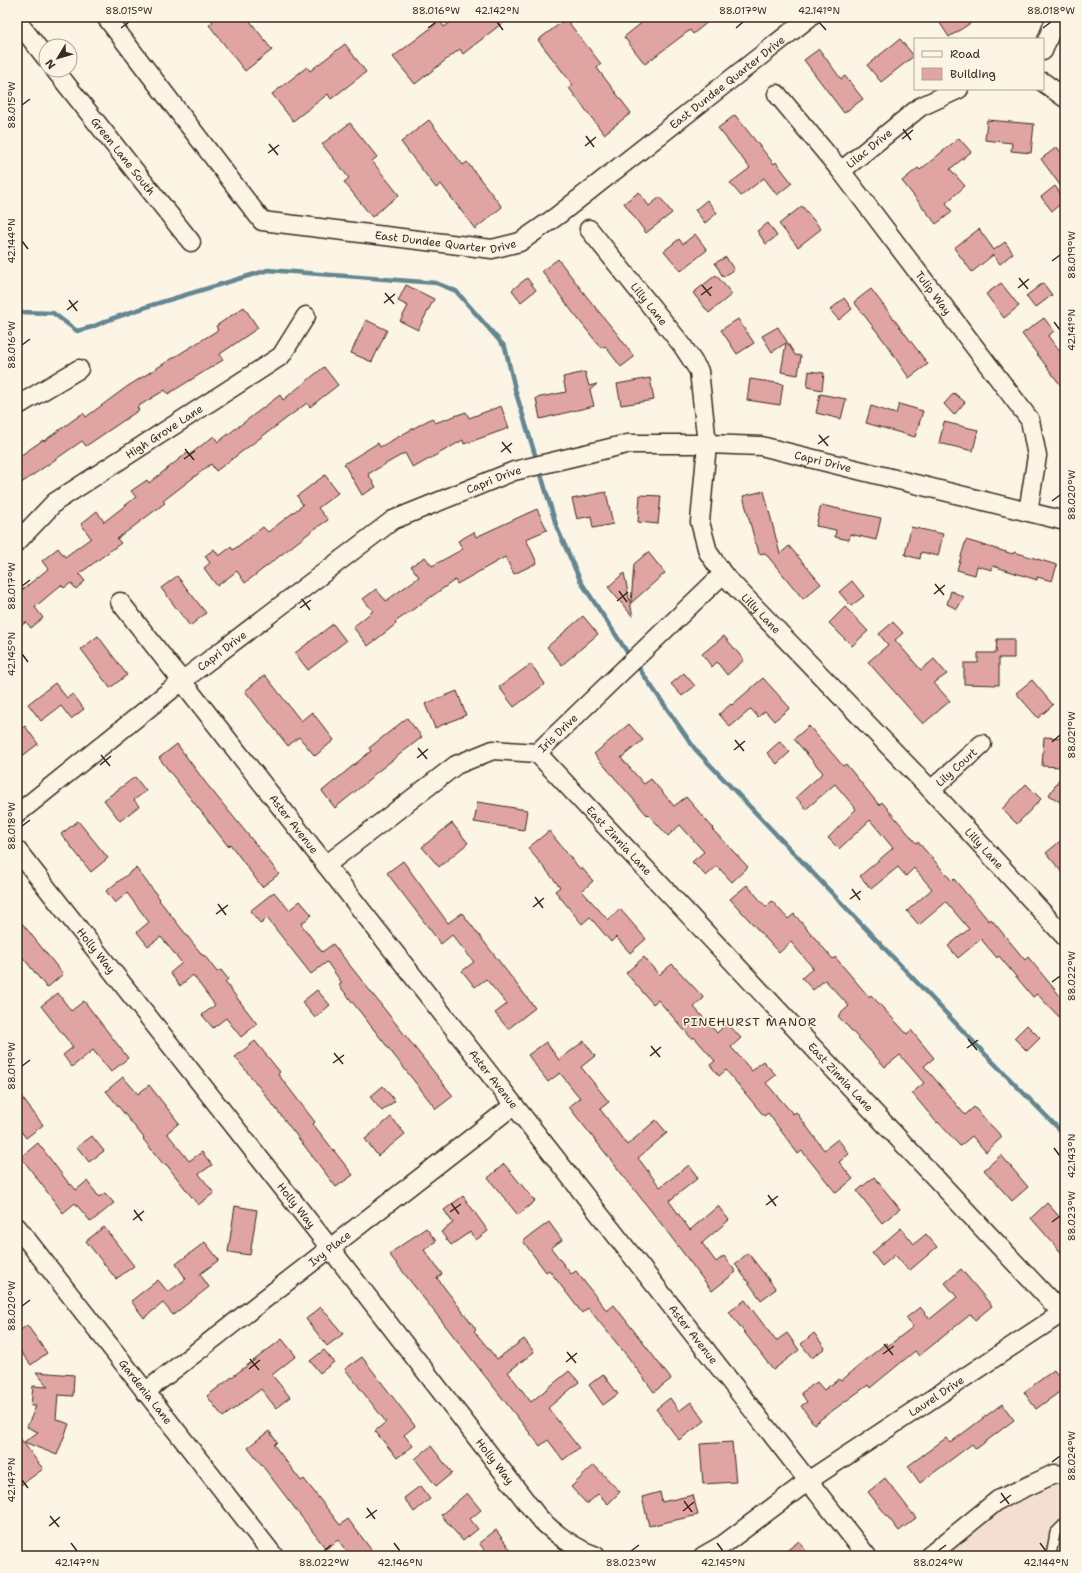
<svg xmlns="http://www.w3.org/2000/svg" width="1082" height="1573" font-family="'Shantell Sans',sans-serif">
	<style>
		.built { fill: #f4ddd1 }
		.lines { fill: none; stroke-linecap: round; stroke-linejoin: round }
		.stream { stroke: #648692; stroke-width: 4.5 }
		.building { fill: #e0a5a3; stroke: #3b2a1e }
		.service-casing { stroke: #3b2a1e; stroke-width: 12 }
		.minor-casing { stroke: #3b2a1e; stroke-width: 21 }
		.service { stroke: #fcf5e5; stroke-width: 9 }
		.minor { stroke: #fcf5e5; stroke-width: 18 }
		.ticks { fill: none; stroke: #3b2a1e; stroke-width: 1.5 }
		.labels { text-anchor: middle; stroke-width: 3.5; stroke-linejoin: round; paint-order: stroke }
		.street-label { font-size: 11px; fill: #3b2a1e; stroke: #fcf5e5 }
		.neighbourhood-label { font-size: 12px; letter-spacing: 1px; fill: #3b2a1e; stroke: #fcf5e5 }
		.neatline { fill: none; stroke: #3b2a1e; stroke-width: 1.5 }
		.ticks-label { font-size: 10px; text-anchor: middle; fill: #3b2a1e }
	</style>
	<rect width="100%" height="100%" fill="#fcf5e5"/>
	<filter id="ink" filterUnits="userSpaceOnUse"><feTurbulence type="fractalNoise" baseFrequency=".025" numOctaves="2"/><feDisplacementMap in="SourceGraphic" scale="8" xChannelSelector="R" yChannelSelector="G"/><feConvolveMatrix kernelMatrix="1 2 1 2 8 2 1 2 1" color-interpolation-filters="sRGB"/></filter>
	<g filter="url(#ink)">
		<!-- built -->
		<polygon class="built" points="1065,1457 1065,1556 929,1556 998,1500"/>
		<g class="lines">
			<!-- stream -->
			<g class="stream">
				<polyline points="17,311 19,312 53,313 77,331 92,327 111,319 152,305 268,270 436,283 456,291 505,347 516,393 537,461"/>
				<polyline points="539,468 557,528 581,582 631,658"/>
				<polyline points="636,664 695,749 984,1053 1065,1135"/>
			</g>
		</g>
		<!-- building -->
		<g class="building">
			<polygon points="209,17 247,17 272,50 245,71 209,25 213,22"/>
			<polygon points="458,17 510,17 463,54 460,49 415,84 393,57 440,21 444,27"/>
			<polygon points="649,17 714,17 693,34 690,30 645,64 624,37"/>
			<polygon points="936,17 980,17 949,37"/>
			<polygon points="566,19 601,64 597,68 631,113 604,134 569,88 573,85 538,40"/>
			<polygon points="900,39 914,56 881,82 867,65"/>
			<polygon points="345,44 366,72 331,99 328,94 293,121 272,94 307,67 310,71"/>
			<polygon points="819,49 841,79 845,76 863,99 844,113 804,60"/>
			<polygon points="735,115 774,164 776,162 792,183 777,195 764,178 741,196 730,183 750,168 718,128"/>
			<polygon points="429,120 463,165 467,162 502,207 475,229 441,184 436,188 401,142"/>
			<polygon points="987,120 1034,124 1031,153 1011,151 1012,143 985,140"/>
			<polygon points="350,123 377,157 372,161 399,195 372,217 344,182 349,178 322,144"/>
			<polygon points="959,138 971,152 950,169 965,186 946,203 952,212 936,224 902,181 918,168 920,170"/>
			<polygon points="1057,147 1065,158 1065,192 1041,159"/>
			<polygon points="1055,186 1065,200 1052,211 1041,197"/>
			<polygon points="639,192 649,206 660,197 672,213 646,233 624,203"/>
			<polygon points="707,200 717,213 705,223 695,210"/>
			<polygon points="802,206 821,229 798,247 779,224"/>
			<polygon points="768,223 777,236 766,244 757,231"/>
			<polygon points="979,229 994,250 1005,242 1013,253 1000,264 993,255 972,272 954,248"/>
			<polygon points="695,234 707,250 681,271 664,251 679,239 683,244"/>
			<polygon points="726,257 734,270 723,277 715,263"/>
			<polygon points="558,259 587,297 618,335 634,357 621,367 605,346 601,348 571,310 542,271"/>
			<polygon points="716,275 732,294 709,313 693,293"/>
			<polygon points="527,278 536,290 521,302 512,290"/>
			<polygon points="1001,283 1019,306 1004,318 986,294"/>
			<polygon points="1043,283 1052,295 1035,308 1026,296"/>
			<polygon points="406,285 434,299 418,330 400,321 408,306 398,301"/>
			<polygon points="871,289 928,364 909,378 884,341 854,302"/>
			<polygon points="844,298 852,309 839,320 830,310"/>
			<polygon points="244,307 258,328 220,354 223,360 168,394 165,390 137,407 139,410 86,446 82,441 17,486 17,458 43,440 44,441 83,413 86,417 128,386 218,330 216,326"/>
			<polygon points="1044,318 1054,331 1048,336 1065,358 1065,391 1022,334"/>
			<polygon points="738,319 754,343 737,354 721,330"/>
			<polygon points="366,320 387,330 372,362 351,353"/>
			<polygon points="778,327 795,355 801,356 798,375 781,372 786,343 772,352 762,336"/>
			<polygon points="324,367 338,385 310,407 307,403 216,471 211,464 163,501 165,503 117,539 121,543 79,574 85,581 76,589 71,583 64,588 61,585 35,607 43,618 31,628 26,622 17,629 17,594 48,569 42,561 58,548 65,557 91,538 81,524 97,511 104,522 136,497 131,491 147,480 149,483 187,453 189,455 214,436 218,442 280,395 283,400"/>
			<polygon points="809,371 824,373 822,390 807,387"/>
			<polygon points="585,372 589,386 597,384 590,390 594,406 540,419 536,398 566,392 563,377"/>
			<polygon points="650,378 654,400 621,405 617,384"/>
			<polygon points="750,379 783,384 780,405 747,400"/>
			<polygon points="954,393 965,402 954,415 944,404"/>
			<polygon points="820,394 846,399 841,419 816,413"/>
			<polygon points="899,404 923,411 915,437 866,423 871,406 896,414"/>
			<polygon points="501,406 509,428 464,444 463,440 413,468 405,453 368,474 376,487 362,495 344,464 378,443 380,447 432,418 435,423 466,412 469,418"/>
			<polygon points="944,422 978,430 973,451 939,443"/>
			<polygon points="325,475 338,493 318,508 328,520 313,530 245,583 237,571 217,586 204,568 210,563 205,556 214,549 219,556 231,547 233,550 263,527 268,532 303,505 297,496"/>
			<polygon points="764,491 780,554 789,546 821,584 803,599 765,553 759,554 757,545 756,545 743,496"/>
			<polygon points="606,492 613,524 593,528 591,516 577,519 572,499"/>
			<polygon points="640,495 661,496 658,524 638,522"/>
			<polygon points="821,505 881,518 876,540 850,534 849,540 835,537 836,530 816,526"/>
			<polygon points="537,509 547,530 526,539 537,563 514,574 505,557 457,584 455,580 395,622 396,624 368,646 353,627 373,611 363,599 376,589 386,601 419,577 411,566 425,557 432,566 463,549 458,541 474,532 476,537"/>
			<polygon points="911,527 943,534 938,556 921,552 920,559 905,555"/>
			<polygon points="966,540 1013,554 1014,552 1057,565 1052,581 1037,577 1037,580 993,566 992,570 977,566 975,575 957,570"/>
			<polygon points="648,552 665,573 631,603 634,564"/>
			<polygon points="624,573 633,617 608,587"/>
			<polygon points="177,576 206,613 190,626 161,588"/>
			<polygon points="852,581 864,596 851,606 839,592"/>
			<polygon points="951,591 964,597 957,609 947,604"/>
			<polygon points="845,607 868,631 852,646 829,623"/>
			<polygon points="583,616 598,634 562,665 547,647"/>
			<polygon points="893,622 903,633 895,640 921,670 934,659 947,674 934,683 950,701 923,724 868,662 888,645 879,634"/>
			<polygon points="333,624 346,641 308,670 295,653"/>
			<polygon points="98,636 127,675 110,688 81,649"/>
			<polygon points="724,636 744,660 727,675 717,662 712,667 702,654"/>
			<polygon points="997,639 1014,639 1014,658 999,658 999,685 964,684 964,663 978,663 978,653 996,653"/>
			<polygon points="531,664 545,684 514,707 499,687"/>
			<polygon points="684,673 695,686 682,696 671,684"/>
			<polygon points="265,675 301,721 312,712 334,740 315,756 299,737 288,746 245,691"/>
			<polygon points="763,678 790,708 774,721 765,711 758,717 751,709 730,727 719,714 731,704 732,705"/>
			<polygon points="1032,680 1053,705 1038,718 1016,693"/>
			<polygon points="55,683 67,698 73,694 84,709 71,719 61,706 41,721 28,704"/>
			<polygon points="457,691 466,715 435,728 425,704"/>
			<polygon points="407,718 422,737 372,776 373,777 335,808 322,791 371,751 369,748"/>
			<polygon points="629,724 643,740 621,758 644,784 651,779 674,806 686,797 713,828 712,829 748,867 732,882 717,866 706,876 692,862 704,852 680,825 668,836 648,814 647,815 594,754"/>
			<polygon points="25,726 38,744 17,760 17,732"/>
			<polygon points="809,726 843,766 846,764 879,805 882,802 916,843 918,842 952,881 954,879 989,921 991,919 1025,960 1028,957 1065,1002 1065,1023 1037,994 1033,997 999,956 997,958 981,939 958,958 948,946 969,929 946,902 919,925 907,911 932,889 914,868 906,876 898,867 871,889 860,876 893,848 870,820 839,849 828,838 856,809 835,784 806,809 796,797 823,773 794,739"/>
			<polygon points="1044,737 1064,738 1062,767 1042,766"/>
			<polygon points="780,741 790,752 777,764 767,753"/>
			<polygon points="177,744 205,782 258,847 279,874 262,887 230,844 228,846 159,758"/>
			<polygon points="1065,770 1065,805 1049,795"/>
			<polygon points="135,777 146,791 134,800 139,806 120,821 104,800"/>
			<polygon points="1026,784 1041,799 1017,824 1002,809"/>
			<polygon points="478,802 527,810 524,830 474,822"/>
			<polygon points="78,821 108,858 91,872 61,834"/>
			<polygon points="452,823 468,843 439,867 422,847"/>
			<polygon points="549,831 580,869 582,868 593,881 582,891 608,920 620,909 646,939 630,953 616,937 611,942 590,917 582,924 555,891 560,887 528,848"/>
			<polygon points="1065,837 1065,876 1046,853"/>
			<polygon points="403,861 448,923 462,913 535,1008 508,1029 495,1013 507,1004 486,979 475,987 462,971 474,962 452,935 441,944 387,873"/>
			<polygon points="136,868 160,899 159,900 203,956 204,955 217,972 221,970 228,979 225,982 257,1024 241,1037 226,1018 213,1028 202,1015 215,1005 193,975 180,986 170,973 182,963 161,937 148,946 137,932 149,922 127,893 115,903 106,891"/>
			<polygon points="747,885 766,907 772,901 788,919 794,914 833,959 835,957 869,997 871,995 907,1034 911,1030 934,1058 924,1066 965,1115 974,1107 1002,1137 986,1152 972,1136 960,1146 938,1122 937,1123 912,1093 924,1083 900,1055 885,1067 838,1016 849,1006 825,980 813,990 802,978 813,968 791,942 779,953 730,899"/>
			<polygon points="274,892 289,910 300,901 312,915 301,924 322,952 333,944 453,1096 436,1109 339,985 342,983 327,962 311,974 267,918 261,924 250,911"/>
			<polygon points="17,917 63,974 47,988 17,950"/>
			<polygon points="644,957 659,975 672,964 704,998 694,1007 717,1033 727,1023 741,1038 731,1047 752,1071 763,1061 776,1075 766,1083 793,1114 796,1112 824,1150 838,1139 849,1154 839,1162 853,1179 836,1193 802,1151 798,1154 768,1113 764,1116 726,1070 719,1076 710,1065 715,1061 694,1037 692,1039 658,1000 653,1004 626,973"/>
			<polygon points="317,990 330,1005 315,1018 302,1002"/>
			<polygon points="58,993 71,1011 84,1001 128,1058 111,1072 93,1050 72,1067 63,1055 73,1047 41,1006"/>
			<polygon points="1027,1025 1040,1038 1027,1051 1014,1038"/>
			<polygon points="255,1041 280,1072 278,1074 315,1122 313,1124 353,1175 336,1187 260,1088 235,1057"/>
			<polygon points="584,1041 595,1056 581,1067 609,1102 600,1109 627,1145 656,1120 667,1133 638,1158 660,1187 689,1165 698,1178 669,1201 690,1230 718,1206 729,1220 702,1243 716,1262 724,1256 736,1272 712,1291 659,1221 569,1107 580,1098 560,1073 548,1082 528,1055 546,1042 559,1060"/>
			<polygon points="123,1077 138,1094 149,1085 179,1123 167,1133 189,1161 202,1152 212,1165 199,1174 214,1193 198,1205 166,1164 164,1165 143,1139 144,1138 106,1091"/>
			<polygon points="383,1086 395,1101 382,1111 370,1097"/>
			<polygon points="17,1091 43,1125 26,1138 17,1126"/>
			<polygon points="391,1117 405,1134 378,1156 365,1139"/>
			<polygon points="92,1136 104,1151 89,1162 77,1147"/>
			<polygon points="38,1143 70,1185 71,1184 76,1190 87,1181 99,1197 105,1193 114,1203 91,1222 75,1203 63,1213 21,1157"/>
			<polygon points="1001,1155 1028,1187 1012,1201 984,1170"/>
			<polygon points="504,1164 535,1201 518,1215 488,1178"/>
			<polygon points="874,1177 900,1209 882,1223 857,1191"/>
			<polygon points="463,1196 488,1231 476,1240 470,1232 451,1245 441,1232 453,1223 444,1210"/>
			<polygon points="1047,1203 1065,1223 1065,1257 1031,1218"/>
			<polygon points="235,1206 257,1210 250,1255 228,1252"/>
			<polygon points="549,1222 562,1240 551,1248 571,1274 576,1271 607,1311 614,1305 671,1379 654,1392 628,1357 588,1308 582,1313 549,1270 546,1272 523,1241"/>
			<polygon points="104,1227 134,1266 116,1279 86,1241"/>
			<polygon points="426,1228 436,1241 424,1250 442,1274 437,1278 476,1329 474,1331 497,1359 524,1339 534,1352 508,1372 531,1402 569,1371 579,1382 548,1408 579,1448 563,1460 548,1440 540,1446 389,1254"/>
			<polygon points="901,1228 914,1244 926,1234 937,1247 909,1271 895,1255 882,1266 872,1253"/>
			<polygon points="205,1242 219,1260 200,1274 209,1287 173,1315 163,1303 144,1318 131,1301 158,1280 168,1292 186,1279 176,1264"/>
			<polygon points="748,1253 776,1289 761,1300 735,1264"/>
			<polygon points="961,1269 992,1306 975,1320 971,1314 919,1356 915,1351 870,1388 868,1385 814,1424 801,1406 807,1402 801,1393 817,1382 824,1390 839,1379 841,1381 886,1343 888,1346 913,1327 906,1318 920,1307 930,1319 957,1297 945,1283"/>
			<polygon points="745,1300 776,1341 787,1333 799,1350 773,1370 729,1312"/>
			<polygon points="321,1307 343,1334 327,1346 306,1319"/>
			<polygon points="27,1325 47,1353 31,1365 17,1347 17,1333"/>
			<polygon points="814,1333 825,1348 812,1358 801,1344"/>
			<polygon points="282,1339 296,1356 272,1375 290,1397 276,1408 261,1389 223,1417 207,1396"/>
			<polygon points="324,1350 334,1362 320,1373 310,1361"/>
			<polygon points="362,1357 415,1426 404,1435 413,1446 397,1458 375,1431 386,1422 345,1369"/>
			<polygon points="1054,1370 1065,1385 1065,1388 1036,1409 1024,1392"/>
			<polygon points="36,1372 74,1375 73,1396 58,1395 56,1419 69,1424 57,1455 24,1442 38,1432 27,1427 36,1406 31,1406 33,1386 48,1387"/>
			<polygon points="603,1374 618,1394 603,1405 589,1385"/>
			<polygon points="670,1398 679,1411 691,1402 705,1421 679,1440 656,1409"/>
			<polygon points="1002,1404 1014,1420 976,1449 972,1444 920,1483 908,1466 946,1438 950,1443"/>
			<polygon points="269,1431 277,1442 274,1445 301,1481 304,1479 340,1525 348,1519 376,1556 350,1556 338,1540 326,1549 248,1447"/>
			<polygon points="17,1434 43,1469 17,1488"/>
			<polygon points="732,1442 736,1482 703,1484 700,1444"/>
			<polygon points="431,1446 452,1473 436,1486 415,1459"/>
			<polygon points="594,1465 620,1492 608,1504 598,1494 587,1504 571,1487"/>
			<polygon points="885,1478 916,1518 899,1531 868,1492"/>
			<polygon points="420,1486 430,1499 414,1512 404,1498"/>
			<polygon points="660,1492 662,1502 693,1495 698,1515 649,1526 642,1497"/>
			<polygon points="467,1493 481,1510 470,1519 478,1529 463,1541 441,1515"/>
			<polygon points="496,1530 515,1556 489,1556 479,1543"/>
			<polygon points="799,1541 810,1556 780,1556"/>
		</g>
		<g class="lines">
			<!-- service casing -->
			<g class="service-casing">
				<polyline id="service" points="1051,1556 1055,1533 1065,1523"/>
			</g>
			<!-- minor casing -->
			<g class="minor-casing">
				<g id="minor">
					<path id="s1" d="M 106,17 L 262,221 L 492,249 L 520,242 L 557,216 L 810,17"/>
					<polyline points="17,21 46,58"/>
					<polyline points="1043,51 1056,17"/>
					<path id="s2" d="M 55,70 L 191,242"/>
					<polyline points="1043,82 1065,98"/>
					<path id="s3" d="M 777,94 L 841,171 L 1030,420 L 1037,456 L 1028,512"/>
					<path id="s4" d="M 841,171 L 920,107 L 959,89"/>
					<path id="s5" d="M 589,229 L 682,345 L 699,371 L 707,444 L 700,522 L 708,552 L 723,574 L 931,790 L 1065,937"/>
					<polyline points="17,406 79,369"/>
					<path id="s6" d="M 17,542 L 55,502 L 281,356 L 306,316"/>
					<path id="s7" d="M 120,602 L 867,1556"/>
					<path id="s8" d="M 537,753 L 1062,1313"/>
					<path id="s9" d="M 931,790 L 982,744"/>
					<path id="s10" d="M 17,814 L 182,681 L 393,520 L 514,471 L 627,444 L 707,444 L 761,446 L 1065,521"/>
					<path id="s11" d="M 17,850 L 330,1248 L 538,1517 C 555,1534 573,1548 596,1556"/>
					<path id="s12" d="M 326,865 L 456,765 L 493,750 L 537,753 L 723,574"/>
					<path id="s13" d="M 17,1227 L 274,1556"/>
					<path id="s14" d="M 145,1392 L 514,1105"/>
					<path id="s15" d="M 703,1556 L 724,1544 L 808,1481 L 1065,1311"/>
					<polyline points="929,1556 998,1500 1054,1474 1065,1475"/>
				</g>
			</g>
			<!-- service -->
			<use href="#service" class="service"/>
			<!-- minor -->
			<use href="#minor" class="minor"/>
		</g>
	</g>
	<!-- ticks -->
	<path class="ticks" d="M 497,22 L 503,30M 819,22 L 826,30M 121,28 L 129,22M 428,28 L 436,22M 736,28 L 743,22M 1043,28 L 1051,22M 22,105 L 30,99M 903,129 L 911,140M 586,136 L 594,147M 902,139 L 913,130M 269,144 L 278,155M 585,146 L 596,137M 268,153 L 279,145M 22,241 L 28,249M 1052,261 L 1060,255M 1019,278 L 1028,289M 702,285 L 711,296M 1018,288 L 1029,279M 385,293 L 394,304M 701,295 L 712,287M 69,300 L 77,311M 384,303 L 395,294M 67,310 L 78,301M 1054,322 L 1060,330M 22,345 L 30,339M 819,435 L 828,446M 502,442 L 511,453M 818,444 L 829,436M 185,449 L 194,460M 501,452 L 512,443M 184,459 L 195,451M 1052,501 L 1060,495M 935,584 L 944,595M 22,586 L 30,580M 619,591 L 627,602M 934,594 L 945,585M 302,599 L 310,610M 617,601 L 628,592M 300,608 L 311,600M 22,654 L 28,662M 735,740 L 744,751M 1052,742 L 1060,735M 418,748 L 427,759M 734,750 L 745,741M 101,755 L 110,766M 417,758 L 428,749M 100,765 L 111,756M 22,826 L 30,820M 852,889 L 860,900M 535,897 L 543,908M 850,899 L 861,891M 218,904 L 226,915M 533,907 L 544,898M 216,914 L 228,905M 1052,982 L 1060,976M 968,1039 L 977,1050M 651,1046 L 660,1057M 967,1048 L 978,1040M 334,1053 L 343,1064M 650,1056 L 661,1047M 333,1063 L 344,1055M 22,1066 L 30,1060M 1054,1148 L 1060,1156M 768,1195 L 776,1206M 451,1203 L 459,1214M 766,1205 L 778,1196M 134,1210 L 142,1221M 450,1212 L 461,1204M 133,1220 L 144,1211M 1052,1222 L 1060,1216M 22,1306 L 30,1300M 884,1344 L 893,1355M 567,1352 L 576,1363M 883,1354 L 894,1346M 250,1359 L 259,1370M 566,1362 L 577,1353M 249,1369 L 260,1360M 1052,1462 L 1060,1456M 22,1480 L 28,1488M 1001,1493 L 1009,1504M 684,1501 L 692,1512M 1000,1503 L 1011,1495M 367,1508 L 375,1519M 683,1511 L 694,1502M 50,1516 L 59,1527M 366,1518 L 377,1510M 49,1526 L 60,1517M 71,1543 L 77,1551M 394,1543 L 400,1551M 717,1543 L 723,1551M 1040,1543 L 1046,1551M 324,1551 L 331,1545M 631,1551 L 639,1545M 938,1551 L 946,1545"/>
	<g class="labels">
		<!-- street labels -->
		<g class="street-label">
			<text dy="4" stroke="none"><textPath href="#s1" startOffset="779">East Dundee Quarter Drive</textPath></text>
			<text dy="4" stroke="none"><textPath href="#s4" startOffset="36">Lilac Drive</textPath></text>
			<text dy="4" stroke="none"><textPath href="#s2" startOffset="110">Green Lane South</textPath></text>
			<text dy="4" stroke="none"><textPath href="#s1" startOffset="442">East Dundee Quarter Drive</textPath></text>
			<text dy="4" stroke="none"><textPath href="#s3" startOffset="253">Tulip Way</textPath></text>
			<text dy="4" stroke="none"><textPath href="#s5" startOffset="96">Lilly Lane</textPath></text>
			<text dy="4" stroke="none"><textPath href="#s6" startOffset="185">High Grove Lane</textPath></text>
			<text dy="4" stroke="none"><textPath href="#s10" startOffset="922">Capri Drive</textPath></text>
			<text dy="4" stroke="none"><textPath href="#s10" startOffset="586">Capri Drive</textPath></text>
			<text dy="4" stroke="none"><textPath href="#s5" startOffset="444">Lilly Lane</textPath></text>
			<text dy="4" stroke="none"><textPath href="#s10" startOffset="262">Capri Drive</textPath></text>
			<text dy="4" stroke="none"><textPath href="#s12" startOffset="277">Iris Drive</textPath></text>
			<text dy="4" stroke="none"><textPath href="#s9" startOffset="34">Lily Court</textPath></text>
			<text dy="4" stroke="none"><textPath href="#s7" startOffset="282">Aster Avenue</textPath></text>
			<text dy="4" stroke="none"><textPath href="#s8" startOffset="120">East Zinnia Lane</textPath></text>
			<text dy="4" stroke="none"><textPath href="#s5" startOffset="768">Lilly Lane</textPath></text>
			<text dy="4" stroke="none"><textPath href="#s11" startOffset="128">Holly Way</textPath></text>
			<text dy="4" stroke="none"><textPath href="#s8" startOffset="444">East Zinnia Lane</textPath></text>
			<text dy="4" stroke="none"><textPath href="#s7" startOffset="606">Aster Avenue</textPath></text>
			<text dy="4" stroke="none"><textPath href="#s11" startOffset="452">Holly Way</textPath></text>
			<text dy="4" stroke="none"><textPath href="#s14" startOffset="234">Ivy Place</textPath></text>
			<text dy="4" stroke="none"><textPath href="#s7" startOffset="930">Aster Avenue</textPath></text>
			<text dy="4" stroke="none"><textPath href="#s13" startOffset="209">Gardenia Lane</textPath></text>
			<text dy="4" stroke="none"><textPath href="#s15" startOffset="283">Laurel Drive</textPath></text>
			<text dy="4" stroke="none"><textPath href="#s11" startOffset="776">Holly Way</textPath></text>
		</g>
		<!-- neighbourhood labels -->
		<g class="neighbourhood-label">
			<text x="750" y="1026">PINEHURST MANOR</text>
		</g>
	</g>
	<!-- margin -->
	<rect width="1082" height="1573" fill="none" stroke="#fcf5e5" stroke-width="44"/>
	<!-- legend -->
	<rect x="914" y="38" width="130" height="52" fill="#fcf5e5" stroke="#afa495"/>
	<rect x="922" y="51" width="20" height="6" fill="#fcf5e5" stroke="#afa495"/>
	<text x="950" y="58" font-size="12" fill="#3b2a1e">Road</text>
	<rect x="922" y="68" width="20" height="12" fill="#e0a5a3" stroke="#afa495"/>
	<text x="950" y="78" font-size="12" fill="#3b2a1e">Building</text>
	<!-- north arrow -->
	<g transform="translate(58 58) rotate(232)"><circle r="19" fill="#fcf5e5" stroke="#afa495"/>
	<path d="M0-3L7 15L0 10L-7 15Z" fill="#3b2a1e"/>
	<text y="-6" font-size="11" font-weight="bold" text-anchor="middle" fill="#3b2a1e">N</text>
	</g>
	<rect x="22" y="22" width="1038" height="1529" class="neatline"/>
	<g class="ticks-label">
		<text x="129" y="14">88.015°W</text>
		<text x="436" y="14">88.016°W</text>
		<text x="497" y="14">42.142°N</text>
		<text x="743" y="14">88.017°W</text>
		<text x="819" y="14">42.141°N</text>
		<text x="1051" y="14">88.018°W</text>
		<text transform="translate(11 105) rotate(-90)" y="4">88.015°W</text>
		<text transform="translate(11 241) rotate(-90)" y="4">42.144°N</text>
		<text transform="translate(1071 255) rotate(-90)" y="4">88.019°W</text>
		<text transform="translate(1071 330) rotate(-90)" y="4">42.141°N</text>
		<text transform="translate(11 345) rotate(-90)" y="4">88.016°W</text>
		<text transform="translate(1071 495) rotate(-90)" y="4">88.020°W</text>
		<text transform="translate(11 586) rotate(-90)" y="4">88.017°W</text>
		<text transform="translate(11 654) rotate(-90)" y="4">42.145°N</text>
		<text transform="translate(1071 735) rotate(-90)" y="4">88.021°W</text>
		<text transform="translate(11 826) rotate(-90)" y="4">88.018°W</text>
		<text transform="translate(1071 976) rotate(-90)" y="4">88.022°W</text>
		<text transform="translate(11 1066) rotate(-90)" y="4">88.019°W</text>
		<text transform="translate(1071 1156) rotate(-90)" y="4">42.143°N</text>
		<text transform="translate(1071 1216) rotate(-90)" y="4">88.023°W</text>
		<text transform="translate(11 1306) rotate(-90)" y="4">88.020°W</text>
		<text transform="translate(1071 1456) rotate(-90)" y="4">88.024°W</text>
		<text transform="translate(11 1480) rotate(-90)" y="4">42.147°N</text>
		<text x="77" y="1566">42.147°N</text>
		<text x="324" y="1566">88.022°W</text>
		<text x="400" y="1566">42.146°N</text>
		<text x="631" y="1566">88.023°W</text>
		<text x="723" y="1566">42.145°N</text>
		<text x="938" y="1566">88.024°W</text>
		<text x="1046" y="1566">42.144°N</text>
	</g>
</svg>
